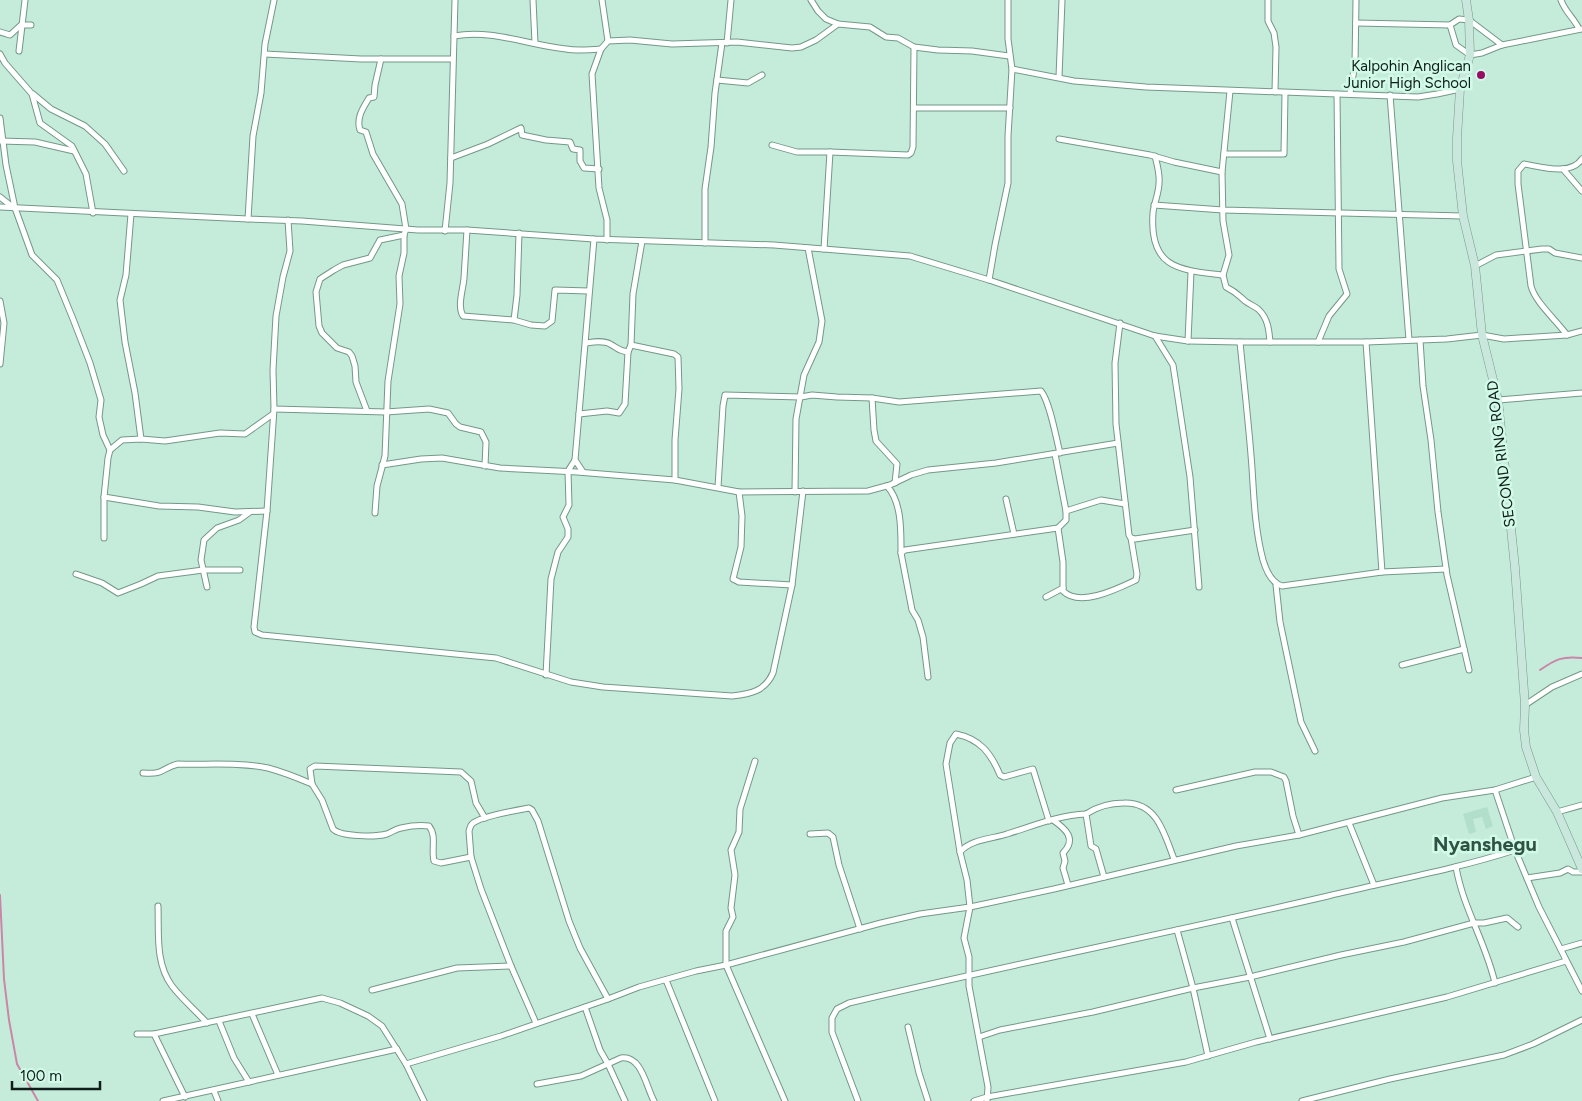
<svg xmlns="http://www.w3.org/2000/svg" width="1582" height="1101" font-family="Figtree,sans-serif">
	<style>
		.built { fill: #b1dfcb }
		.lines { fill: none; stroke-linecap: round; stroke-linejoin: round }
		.stream { stroke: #cb86a7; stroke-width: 2 }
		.street-casing { stroke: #739888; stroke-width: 7 }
		.secondary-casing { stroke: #739888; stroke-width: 9 }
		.street { stroke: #fff; stroke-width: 5 }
		.secondary { stroke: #cae7dd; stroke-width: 8 }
		.poi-dot { fill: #970e63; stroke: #d2fae9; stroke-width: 2 }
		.labels { text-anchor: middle; stroke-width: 5; stroke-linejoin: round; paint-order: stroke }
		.poi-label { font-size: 15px; fill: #0f1e18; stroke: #d2fae9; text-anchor: end }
		.street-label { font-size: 15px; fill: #0f1e18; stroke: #d2fae9 }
		.district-label { font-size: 20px; font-weight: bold; fill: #2f5244; stroke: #d2fae9 }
	</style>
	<rect width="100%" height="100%" fill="#c5ecdb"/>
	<!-- built -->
	<polygon class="built" points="1487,807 1493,826 1486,829 1482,817 1473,819 1476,832 1469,834 1463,814"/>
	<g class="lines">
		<!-- stream -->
		<g class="stream">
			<path d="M 1540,670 C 1556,659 1562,656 1582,658"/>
			<polyline points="0,895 4,979 9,1020 17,1064 38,1101"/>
		</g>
		<!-- street casing -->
		<g class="street-casing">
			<g id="street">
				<polyline points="274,0 265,44 261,93 253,136 248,219 302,221 418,230 467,230 594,239 774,245 910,256 989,280 1155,336 1188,341 1240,342 1366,342 1447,339 1482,335 1504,339 1567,335 1582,331"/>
				<polyline points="533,0 535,43"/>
				<polyline points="602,0 608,41"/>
				<polyline points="811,0 818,11 826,19 838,24 870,27 886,37 898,38 914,47 938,50 972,51 1009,56"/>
				<polyline points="1008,0 1008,39 1012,69"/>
				<polyline points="1268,0 1268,21 1274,33 1276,47 1275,92"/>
				<path d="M 1561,0 C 1565,12 1574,18 1579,29"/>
				<polyline points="1356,23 1450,25 1459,19 1469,20 1502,45"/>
				<polyline points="1450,25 1456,45 1470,55 1482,53 1502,45 1582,29"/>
				<polyline points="0,32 10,35 21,25 31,25"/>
				<path d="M 454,36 C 492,29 528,45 566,49 C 577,51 589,50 601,49"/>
				<polyline points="727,43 731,0"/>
				<polyline points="19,51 25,0"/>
				<polyline points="0,54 5,63 32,94 40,123 72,146 86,174 93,213"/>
				<polyline points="265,54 361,59 452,59"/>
				<polyline points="1059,77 1062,0"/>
				<polyline points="717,80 748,83 762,75"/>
				<path d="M 1230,91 L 1222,172 L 1223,221 L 1229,255 L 1223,275 L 1226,287 C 1236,292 1237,294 1245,301 C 1249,304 1254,306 1258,309 C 1268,318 1269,330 1270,342"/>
				<polyline points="1350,93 1355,64 1356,0"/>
				<polyline points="33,94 51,109 85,126 105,144 124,171"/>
				<polyline points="1390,95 1409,340"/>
				<polyline points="914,108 1010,108"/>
				<polyline points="0,118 6,165 15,208 32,255 57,280 73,319 90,363 101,400 99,417 103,435 110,450"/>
				<polyline points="1059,139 1150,155 1174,162 1222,172"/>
				<polyline points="0,141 35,142 74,151"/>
				<polyline points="772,145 797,152 830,152 908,155 911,153 913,147 914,47"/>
				<polyline points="1224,154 1284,154 1285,93"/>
				<path d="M 1155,156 C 1157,164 1160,174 1159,183 C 1159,193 1154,203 1153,213 C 1149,268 1178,270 1223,275"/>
				<polyline points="451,158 488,144 521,128 522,135 546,140 570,142 573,149 580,150 580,161 584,168 599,169"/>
				<polyline points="1563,169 1582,191"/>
				<polyline points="0,197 14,208"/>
				<polyline points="1154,205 1223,210 1463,216"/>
				<polyline points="0,207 248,219"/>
				<polyline points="131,214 126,275 120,300 125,342 135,393 141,439"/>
				<path d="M 288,220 L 290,251 L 283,277 L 276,316 L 273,370 L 274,409 L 267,511 L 254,627 L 255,632 L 262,635 L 496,658 L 571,682 L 603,687 L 732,696 C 751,694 765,691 773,673 L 792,585 L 803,491"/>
				<path d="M 467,230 C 466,246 465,262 464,278 C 463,290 457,306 463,316 L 514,320 L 531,325 L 545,326 L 552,321 L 555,290 L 589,291"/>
				<polyline points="445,231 450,183 455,0"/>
				<polyline points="607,240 607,220 599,188 592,74 601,49 608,41 630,40 672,44 737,42 792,48 801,47 816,40 838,24"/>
				<polyline points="705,243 705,189 711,147 715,93 722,43"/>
				<polyline points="824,249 830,152"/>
				<polyline points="1475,266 1496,255 1542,249 1549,249 1555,253 1582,258"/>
				<polyline points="989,280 995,245 1008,183 1008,136 1012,69 1074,81 1146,87 1418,97 1437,94 1460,89"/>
				<polyline points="0,301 4,323 0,364"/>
				<polyline points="514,320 517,295 519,233"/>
				<polyline points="1120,323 1115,363 1116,424 1129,535 1131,538 1135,539 1195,530"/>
				<path d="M 1567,335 C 1557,321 1535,302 1531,286 L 1518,184 L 1518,171 L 1524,164 C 1542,167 1571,176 1582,159"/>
				<polyline points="1155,336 1173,365 1175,378 1190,477 1199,587"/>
				<polyline points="1420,340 1423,386 1431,440 1438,512 1447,575 1469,670"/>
				<polyline points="1188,341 1191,272"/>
				<path d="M 1240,342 C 1244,384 1249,426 1252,468 C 1254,499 1255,530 1263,560 C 1266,570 1272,583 1282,586 L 1382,572 L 1446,569"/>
				<polyline points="1318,342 1329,316 1347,294 1339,269 1337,94"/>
				<polyline points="1366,342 1382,572"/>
				<path d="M 586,343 C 593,342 603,340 610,344 C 618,348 618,351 628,352"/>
				<polyline points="631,345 674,354 678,357 679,389 675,440 675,480"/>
				<polyline points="872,398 874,430 876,441 897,464 895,483"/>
				<polyline points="1498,400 1582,393"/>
				<polyline points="274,409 386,412 429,409 448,413 456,424 460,427 481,432 486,442 485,466"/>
				<polyline points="367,411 356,382 355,366 352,356 349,352 337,348 322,333 319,326 316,292 320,279 334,270 343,265 370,258 380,240 404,235"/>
				<polyline points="579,414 607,411 619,413 625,404 628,352 631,345 633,294 642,241"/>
				<polyline points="575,460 583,472"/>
				<polyline points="382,465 421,459 442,458 500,468 577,472 675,480 739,492 868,491 890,485 911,475 928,470 996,463 1118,443"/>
				<path d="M 887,486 C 902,502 901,532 901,553 L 905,550 L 1058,528 L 1066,520 L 1066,511 L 1055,454"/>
				<path d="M 718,487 L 723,406 L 725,395 L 801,397 L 812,395 L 837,397 L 872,398 L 899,402 L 1041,391 C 1050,402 1056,438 1060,453"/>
				<polyline points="739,492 742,516 741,547 733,579 739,582 792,585"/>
				<polyline points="795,492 796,419 804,375 819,342 822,321 808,248"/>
				<polyline points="104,497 159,506 198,507 235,512 267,511"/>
				<polyline points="1006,499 1014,534"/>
				<polyline points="1066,511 1101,500 1125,504"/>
				<path d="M 375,513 L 377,486 L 385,456 L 388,381 L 400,304 L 399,276 L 404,253 L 404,235 L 406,229 L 402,204 L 373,154 L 366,132 L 360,130 C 356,118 363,108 369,98 L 374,97 L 375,85 L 381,59"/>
				<path d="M 1058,528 L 1063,562 L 1063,591 C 1080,608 1119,588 1136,580 L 1137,574 L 1131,538"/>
				<polyline points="104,538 104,497 108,458 110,450 122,440 141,439 165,441 220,433 245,434 273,414"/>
				<polyline points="901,553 912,610 918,620 923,637 928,677"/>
				<polyline points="76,574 102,583 118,593 141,584 158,576 203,570 240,570"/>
				<polyline points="1276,585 1280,622 1301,722 1315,751"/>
				<polyline points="207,587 201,560 204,540 217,528 239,520 250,512"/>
				<polyline points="1046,597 1063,588"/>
				<polyline points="1402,665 1464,649"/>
				<polyline points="546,675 551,579 558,552 568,537 568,529 563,517 569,505 568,471 575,460 594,239"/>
				<polyline points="1525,705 1552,687 1582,674"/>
				<polyline points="755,761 740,809 739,832 731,850 735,875 731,908 733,917 726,931 726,965 785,1101"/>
				<path d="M 143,773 C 165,775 161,768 178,764 C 207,765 239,762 268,768 C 283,772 298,778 312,784"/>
				<polyline points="1176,790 1255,772 1271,772 1284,777 1286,781 1293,816 1299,835"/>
				<polyline points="1495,790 1515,850 1539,907 1582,991"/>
				<polyline points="1557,812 1582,805"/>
				<path d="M 1053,820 C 1066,829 1077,839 1063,853 L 1065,861 L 1063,868 L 1068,885"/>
				<polyline points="1349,823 1374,885"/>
				<polyline points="810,834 828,833 833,837 839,865 860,929"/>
				<path d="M 960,852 L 946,764 L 950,743 L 956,734 C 980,739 991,753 1000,775 L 1004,777 L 1033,769 L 1049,821"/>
				<path d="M 471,857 L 441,863 L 434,861 C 431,849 437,836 429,826 C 420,825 410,826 401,828 C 396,829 392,832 387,834 C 376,837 341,837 333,829 L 322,800 L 312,784 L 310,769 L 315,766 L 461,772 L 471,781 L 476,803 L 485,818"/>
				<path d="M 1456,867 C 1463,908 1486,943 1495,983"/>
				<path d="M 1104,877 L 1096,849 L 1091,846 L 1086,814 C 1098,806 1109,803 1124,803 C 1157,802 1164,833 1174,859"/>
				<polyline points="1527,878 1560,873 1568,869 1573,872 1582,872"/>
				<path d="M 158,906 C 159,933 155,963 172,986 C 182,999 196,1011 207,1023"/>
				<polyline points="1232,918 1270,1039"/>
				<polyline points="1177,930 1193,988 1208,1056"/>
				<polyline points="1561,949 1582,943"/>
				<polyline points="666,980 715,1101"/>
				<polyline points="372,990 457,968 511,966"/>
				<polyline points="585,1007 600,1050 608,1064 625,1101"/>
				<polyline points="252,1014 278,1075"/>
				<polyline points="219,1021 234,1058 249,1082"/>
				<path d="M 536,1023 L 511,966 L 481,889 L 471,857 L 469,831 C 470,828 470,826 472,824 C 478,817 518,810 529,808 L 532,810 L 538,821 L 569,921 L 580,948 L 608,999 L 639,987 L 696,971 L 726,965 L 881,923 L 920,914 L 970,907 L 1054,889 L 1236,846 L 1299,835 L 1442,798 L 1495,790 L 1536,777"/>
				<polyline points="908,1027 919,1073 928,1101"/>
				<polyline points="137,1034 154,1034 322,998 340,1003 368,1016 382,1026 406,1064 424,1101"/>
				<polyline points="154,1034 185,1097"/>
				<polyline points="979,1037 1000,1030 1093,1012 1193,988 1250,977 1341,955 1404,942 1474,923 1484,923 1507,918 1518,927"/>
				<polyline points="406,1064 501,1036 608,999"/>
				<path d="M 537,1084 L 581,1076 L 621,1058 C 642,1055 646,1087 654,1101"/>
				<polyline points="214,1091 218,1101"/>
				<polyline points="163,1101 397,1049"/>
				<path d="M 858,1101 L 832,1032 L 832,1018 L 837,1009 L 849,1003 C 1008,965 1169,933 1328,896 C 1390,881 1453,870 1515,850"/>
				<polyline points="974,1101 987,1097 1186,1062 1256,1042 1447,997 1566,961"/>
				<path d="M 987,1101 L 988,1087 L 969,986 L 969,957 L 964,938 L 970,907 L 967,880 L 960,852 C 971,839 992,839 1007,834 C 1033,826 1059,815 1086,814"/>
				<polyline points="1302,1101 1390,1079 1504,1055 1533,1044 1582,1020"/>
			</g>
		</g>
		<!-- secondary casing -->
		<g class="secondary-casing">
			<polyline id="secondary" points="1466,0 1469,20 1470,55 1460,89 1457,138 1457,161 1463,216 1475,266 1482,335 1498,400 1515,568 1525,705 1524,730 1526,747 1536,777 1557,812 1582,869"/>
		</g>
		<!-- street -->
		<use href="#street" class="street"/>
		<!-- secondary -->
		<use href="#secondary" class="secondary"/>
	</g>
	<!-- markers -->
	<circle class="poi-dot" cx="1481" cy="75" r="5"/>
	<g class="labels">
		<!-- poi labels -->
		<g class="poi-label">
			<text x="1471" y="71">Kalpohin Anglican<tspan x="1471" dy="17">Junior High School</tspan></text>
		</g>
		<!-- street labels -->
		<g class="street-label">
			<text transform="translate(1501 454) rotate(-97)" y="5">SECOND RING ROAD</text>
		</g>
		<!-- district labels -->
		<g class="district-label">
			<text x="1485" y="851">Nyanshegu</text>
		</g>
	</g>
	<!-- scale -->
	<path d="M12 1081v8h88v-8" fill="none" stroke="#0f1e18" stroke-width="2.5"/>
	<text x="20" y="1081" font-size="15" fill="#0f1e18" stroke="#d2fae9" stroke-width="4" paint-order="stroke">100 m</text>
</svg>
